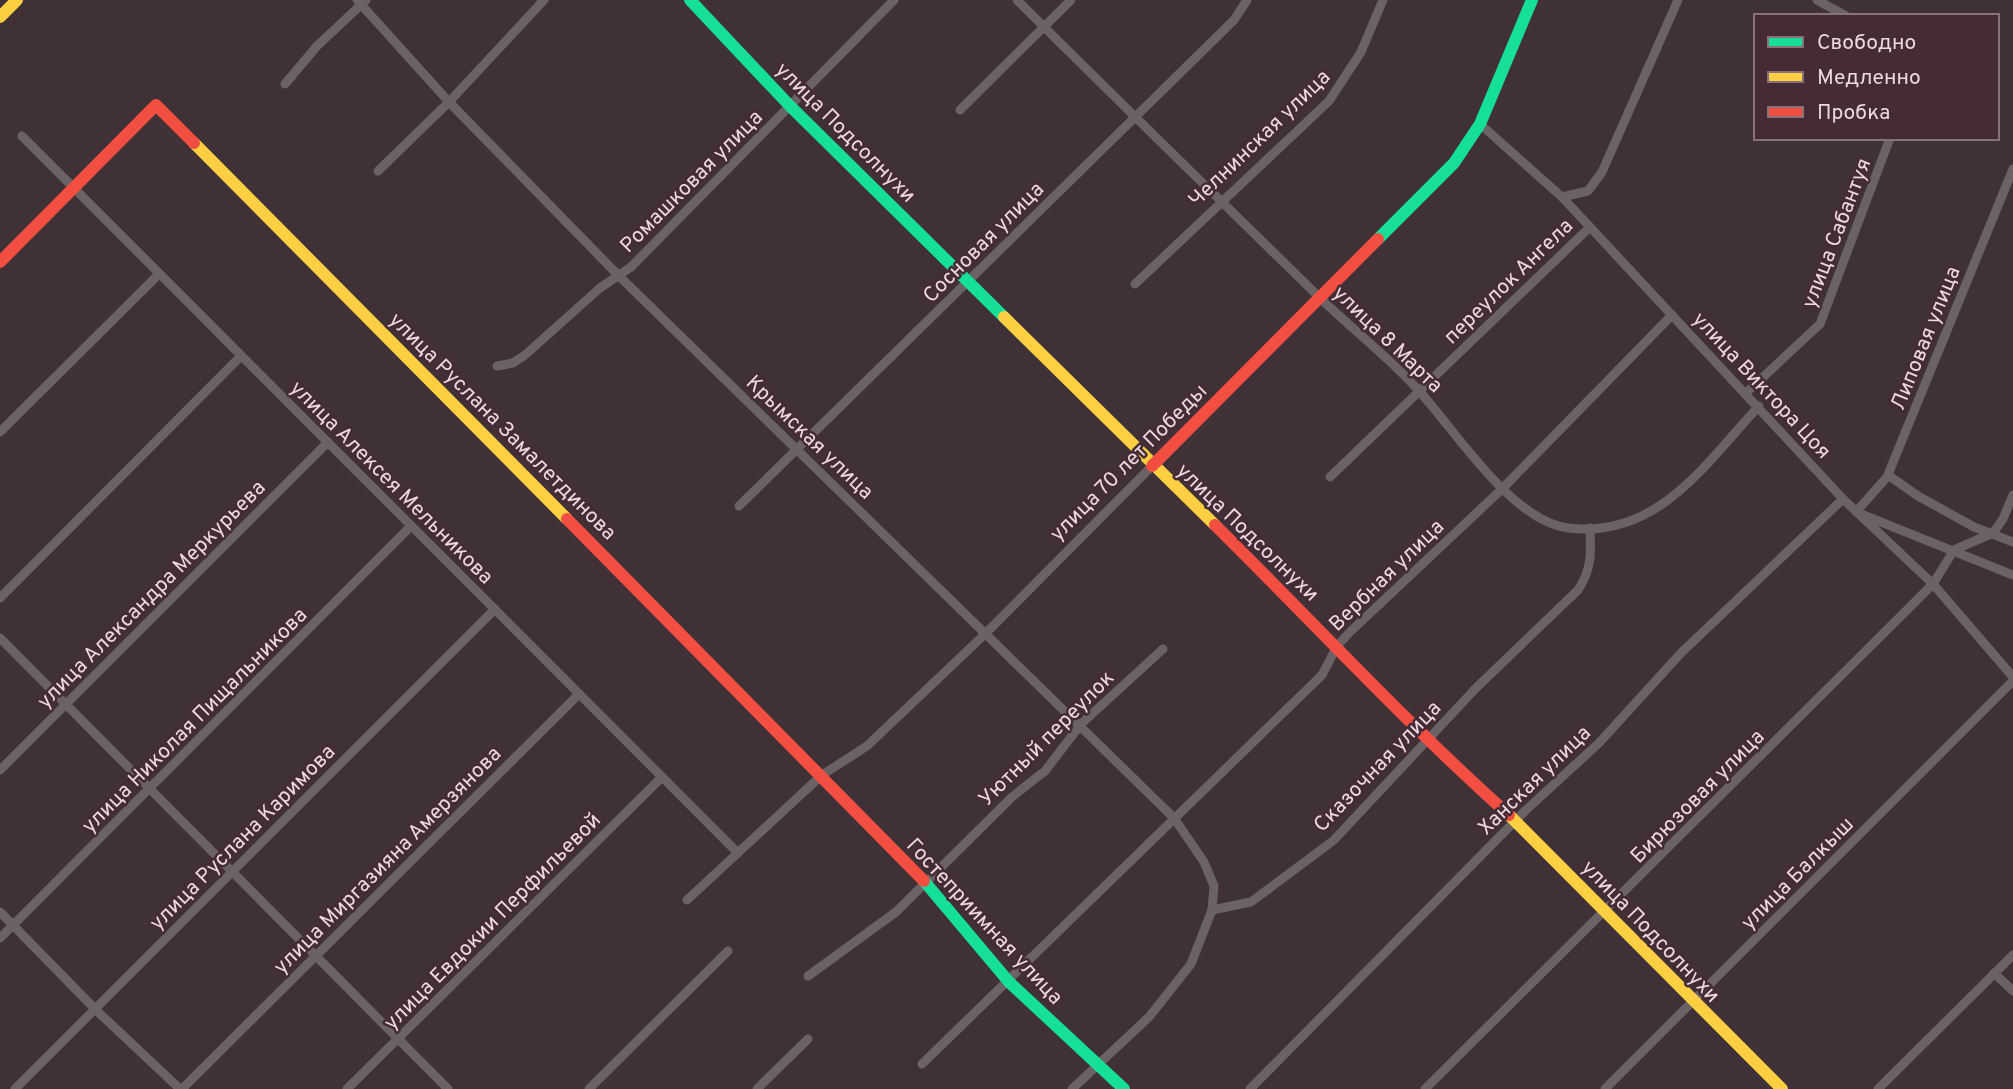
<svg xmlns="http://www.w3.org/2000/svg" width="2013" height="1089" font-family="Overpass,sans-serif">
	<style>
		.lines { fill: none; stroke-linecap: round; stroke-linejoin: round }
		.street { stroke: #6b6266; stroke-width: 9 }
		.fast { stroke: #16e098; stroke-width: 12 }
		.slow { stroke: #ffcf43; stroke-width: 12 }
		.jam { stroke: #f24e42; stroke-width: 12 }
		.labels { text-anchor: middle; stroke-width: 5; stroke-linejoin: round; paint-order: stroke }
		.street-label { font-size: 21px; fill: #ecdae0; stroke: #452b35 }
	</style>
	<rect width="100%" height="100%" fill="#3f3136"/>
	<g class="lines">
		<!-- street -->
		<g class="street">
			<polyline points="357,0 449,102 618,275 1174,818 1204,862 1214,886 1212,910 1191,964 1149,1017 1072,1089"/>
			<path d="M 1017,0 C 1117,100 1218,198 1319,297 C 1354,331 1394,361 1426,399 C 1460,438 1514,521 1568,528 C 1658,539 1705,464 1759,406"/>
			<polyline points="1817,0 1846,16"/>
			<polyline points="285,84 317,46 366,0"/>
			<polyline points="960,110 1071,0"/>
			<polyline points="1480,124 1562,197 1843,499 1933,584 2013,677"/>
			<polyline points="22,136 738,853"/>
			<polyline points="2013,169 1887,477 1856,512 2013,575"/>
			<polyline points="378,171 449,102 544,0"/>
			<polyline points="1562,197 1588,191 1602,172 1678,0"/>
			<polyline points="1135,284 1329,101 1361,52 1383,0"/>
			<polyline points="497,366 513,363 525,355 600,288 631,267 894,0"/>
			<polyline points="1746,393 1820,324 1890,138"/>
			<polyline points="0,432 159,274"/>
			<polyline points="1888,475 1918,496 1974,527 2013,542"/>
			<polyline points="1330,477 1590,227"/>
			<polyline points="739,506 1234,20 1247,0"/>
			<polyline points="0,598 241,356"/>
			<polyline points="0,638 448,1089"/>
			<polyline points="0,770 328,442"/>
			<polyline points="687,900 822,775 867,746 985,634 1152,466"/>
			<path d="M 1212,910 L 1251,902 L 1334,840 L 1476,688 L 1578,590 C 1592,569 1591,553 1590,528"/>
			<polyline points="0,912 96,1010 180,1089"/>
			<polyline points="0,938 411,526"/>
			<polyline points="1994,973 2013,991"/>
			<polyline points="808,976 896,912 1012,797 1045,771 1081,724 1163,649"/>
			<polyline points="922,1064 1322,675 1337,646 1350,632 1502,489 1672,315"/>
			<polyline points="15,1089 495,609"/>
			<polyline points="182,1089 579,694"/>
			<polyline points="347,1089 662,777"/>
			<polyline points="589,1089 728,951"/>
			<polyline points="757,1089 808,1039"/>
			<polyline points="1250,1089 1527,809 1599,743 1681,653 1843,499"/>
			<polyline points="1425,1089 1933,584 1954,550 1993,533 2003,519 2013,495"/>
			<polyline points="1605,1089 2013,681"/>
			<polyline points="1878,1089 2013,955"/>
		</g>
		<!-- fast -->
		<g class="fast">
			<polyline points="690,0 790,106 1004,317"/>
			<polyline points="1378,239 1454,163 1480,124 1532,0"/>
			<polyline points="924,881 1009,982 1124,1089"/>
		</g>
		<!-- slow -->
		<g class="slow">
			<polyline points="0,17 17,0"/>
			<polyline points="194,143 567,519"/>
			<polyline points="1004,317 1215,525"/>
			<polyline points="1509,815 1782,1089"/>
		</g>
		<!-- jam -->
		<g class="jam">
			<polyline points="0,262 156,105 194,143"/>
			<polyline points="1152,466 1378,239"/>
			<polyline points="567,519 924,881"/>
			<path d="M 1215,525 C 1313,622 1406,723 1509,815"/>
		</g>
	</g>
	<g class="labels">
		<!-- street labels -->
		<g class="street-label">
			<text transform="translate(846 132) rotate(45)" y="7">улица Подсолнухи</text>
			<text transform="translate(1259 138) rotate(-44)" y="7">Челнинская улица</text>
			<text transform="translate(691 181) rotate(-45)" y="7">Ромашковая улица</text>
			<text transform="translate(1836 233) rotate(-69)" y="7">улица Сабантуя</text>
			<text transform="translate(983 242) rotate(-45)" y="7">Сосновая улица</text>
			<text transform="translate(1508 281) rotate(-44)" y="7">переулок Ангела</text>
			<text transform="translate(1925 338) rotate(-68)" y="7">Липовая улица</text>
			<text transform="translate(1388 339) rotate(44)" y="7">улица 8 Марта</text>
			<text transform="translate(1762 385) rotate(47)" y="7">улица Виктора Цоя</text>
			<text transform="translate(503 426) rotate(45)" y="7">улица Руслана Замалетдинова</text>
			<text transform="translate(810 437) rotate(44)" y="7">Крымская улица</text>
			<text transform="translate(1128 462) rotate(-45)" y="7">улица 70 лет Победы</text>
			<text transform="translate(392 482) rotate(45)" y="7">улица Алексея Мельникова</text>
			<text transform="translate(1248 532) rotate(44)" y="7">улица Подсолнухи</text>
			<text transform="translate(1386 575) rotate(-44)" y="7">Вербная улица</text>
			<text transform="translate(151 594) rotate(-45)" y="7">улица Александра Меркурьева</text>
			<text transform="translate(194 720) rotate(-45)" y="7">улица Николая Пищальникова</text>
			<text transform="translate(1046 738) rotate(-45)" y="7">Уютный переулок</text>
			<text transform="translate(1377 766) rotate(-46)" y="7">Сказочная улица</text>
			<text transform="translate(1534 780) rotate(-44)" y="7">Ханская улица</text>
			<text transform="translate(1697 796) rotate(-45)" y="7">Бирюзовая улица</text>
			<text transform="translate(242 837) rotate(-45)" y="7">улица Руслана Каримова</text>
			<text transform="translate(387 860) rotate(-45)" y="7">улица Миргазияна Амерзянова</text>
			<text transform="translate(1797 873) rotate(-45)" y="7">улица Балкыш</text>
			<text transform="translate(492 921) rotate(-45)" y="7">улица Евдокии Перфильевой</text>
			<text transform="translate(985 921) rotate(47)" y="7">Гостеприимная улица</text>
			<text transform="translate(1651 931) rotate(46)" y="7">улица Подсолнухи</text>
		</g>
	</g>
	<!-- legend -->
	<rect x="1754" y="14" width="245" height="126" fill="#452b35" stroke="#887179" stroke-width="2"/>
	<rect x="1768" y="37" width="35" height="10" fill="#16e098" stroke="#887179" stroke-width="2"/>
	<text x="1817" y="49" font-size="21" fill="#ecdae0">Свободно</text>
	<rect x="1768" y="72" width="35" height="10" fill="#ffcf43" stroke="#887179" stroke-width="2"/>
	<text x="1817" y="84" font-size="21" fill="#ecdae0">Медленно</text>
	<rect x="1768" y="107" width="35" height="10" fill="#f24e42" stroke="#887179" stroke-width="2"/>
	<text x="1817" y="119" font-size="21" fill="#ecdae0">Пробка</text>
</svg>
